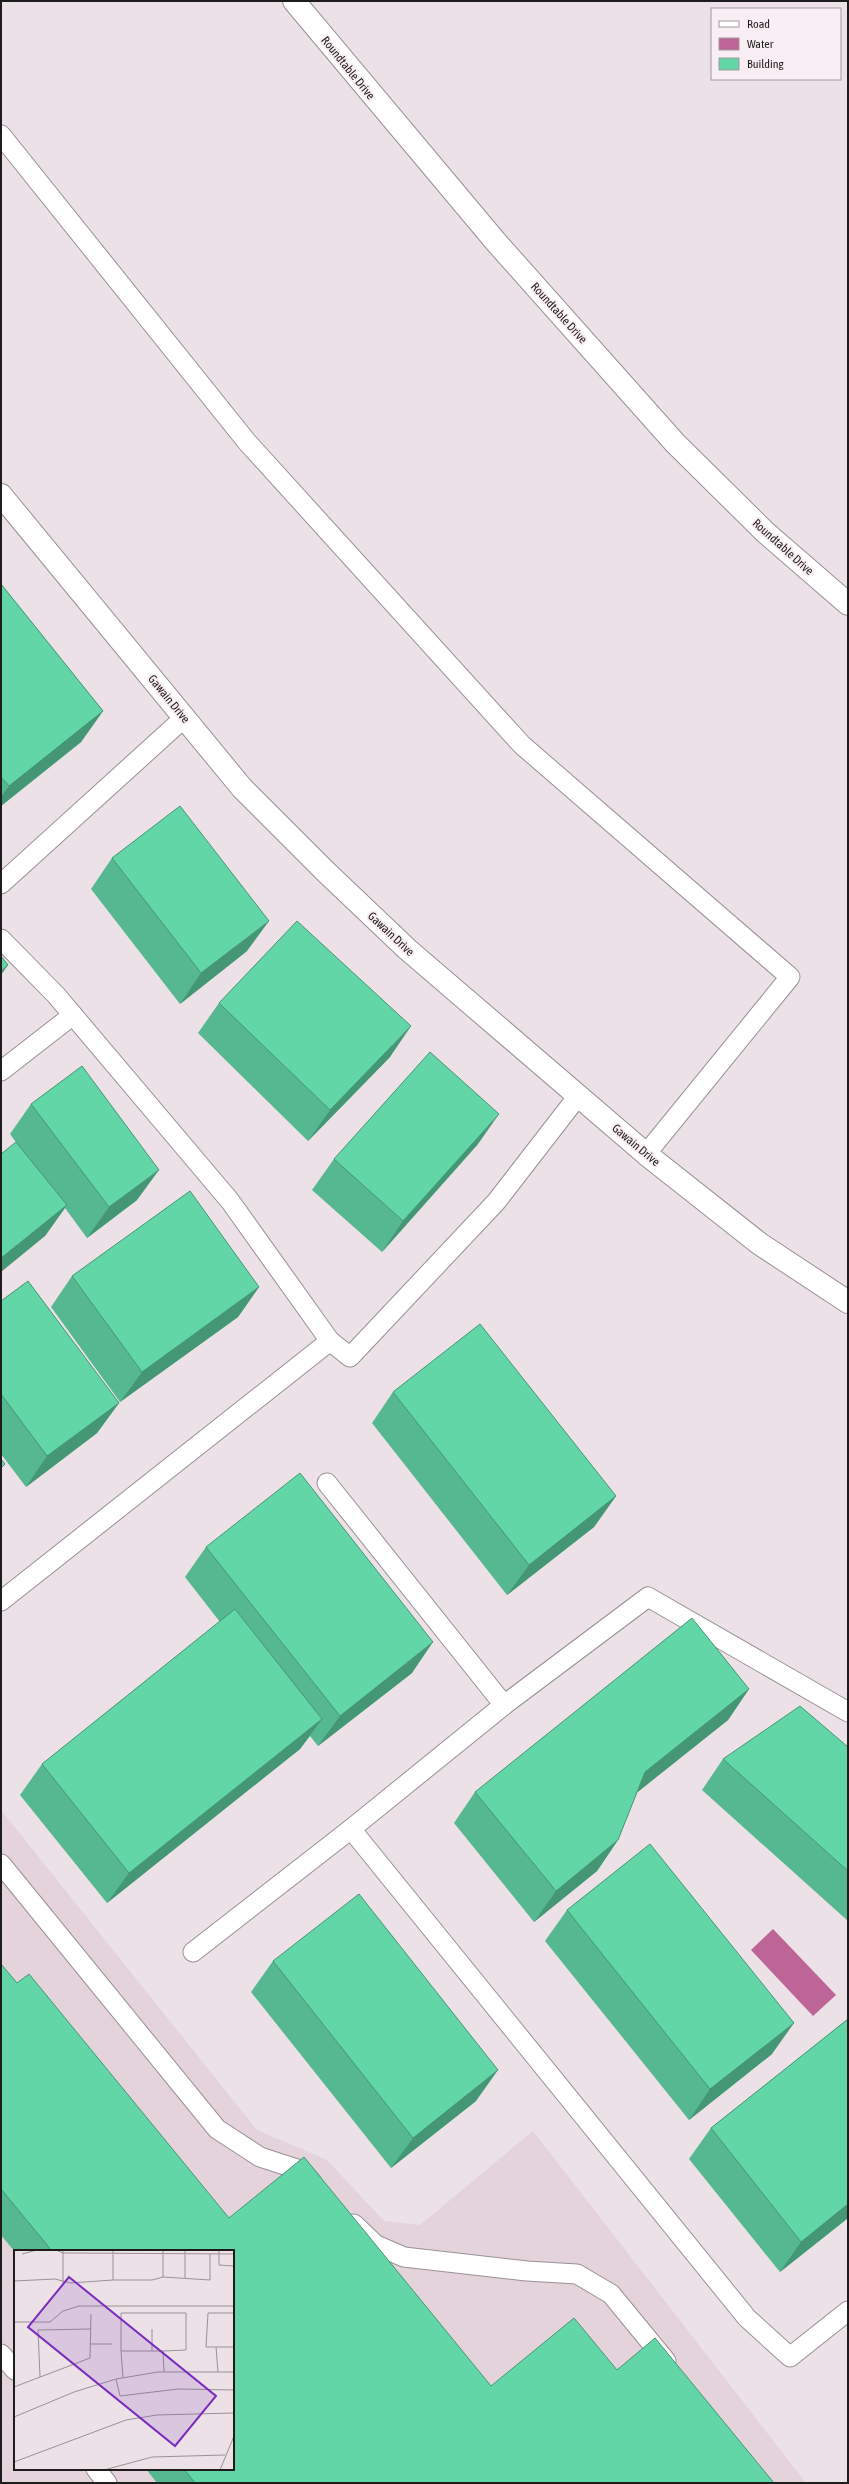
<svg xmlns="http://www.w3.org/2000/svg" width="849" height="2484" font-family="'Asap Condensed',sans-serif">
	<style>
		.built { fill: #e4d3db; fill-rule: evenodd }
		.water { fill: #bc6596 }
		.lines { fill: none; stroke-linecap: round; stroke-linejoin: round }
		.service-casing { stroke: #999195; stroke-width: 21 }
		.minor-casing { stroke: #999195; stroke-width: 24 }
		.service { stroke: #fff; stroke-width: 19 }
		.minor { stroke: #fff; stroke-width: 22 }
		.wall { fill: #55b890 }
		.shaded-wall { fill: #459675 }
		.building { fill: #63d6a7; stroke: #459675 }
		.labels { text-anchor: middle; stroke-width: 4; stroke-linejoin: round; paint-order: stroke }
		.street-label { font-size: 12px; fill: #1f1c1d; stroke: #f8eef3 }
		.inset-road { fill: none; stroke: #999296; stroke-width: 1 }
		.view { fill: #7b2cbf; fill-opacity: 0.15; stroke: #7b2cbf; stroke-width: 2 }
		.inset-edge { fill: none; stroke: #1f1c1d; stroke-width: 2 }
	</style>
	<rect width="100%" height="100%" fill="#ebe1e6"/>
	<!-- built -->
	<path class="built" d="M 1,1810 L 257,2130 L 327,2160 L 384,2221 L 420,2225 L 533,2131 L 806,2483 L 1,2483 ZM 15,2251 L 233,2251 L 233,2469 L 15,2469 Z"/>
	<!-- water -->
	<polygon class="water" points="773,1929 836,1995 813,2016 751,1950"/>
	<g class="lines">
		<!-- service casing -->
		<g class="service-casing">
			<g id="service">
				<polyline points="1,135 247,442 522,745 790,977 646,1154"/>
				<polyline points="1,884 184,718"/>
				<polyline points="1,939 56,995 230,1201 330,1341 1,1601"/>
				<polyline points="1,1071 73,1015"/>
				<polyline points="330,1341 350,1357 496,1202 578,1096"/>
				<polyline points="327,1483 504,1705"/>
				<polyline points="351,1829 747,2318 790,2357 848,2311"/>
				<polyline points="1,1864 217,2129 260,2157 300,2170 311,2181"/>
				<polyline points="193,1952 351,1829 504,1705 648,1597 848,1712"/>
				<polyline points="354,2224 376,2245 404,2257 527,2271 577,2274 611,2294 666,2361"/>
				<polyline points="1,2354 15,2370"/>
				<polyline points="96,2469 107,2483"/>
			</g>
		</g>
		<!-- minor casing -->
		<g class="minor-casing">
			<g id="minor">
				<polyline points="294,1 496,242 675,443 765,532 848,604"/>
				<polyline points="1,495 242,788 325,871 407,949 646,1154 760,1244 848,1302"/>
			</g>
		</g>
		<!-- service -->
		<use href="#service" class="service"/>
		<!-- minor -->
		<use href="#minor" class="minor"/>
	</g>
	<!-- wall -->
	<g class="wall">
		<polygon points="1,584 103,711 81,742 1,806"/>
		<polygon points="112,858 247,951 180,1004 91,889"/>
		<polygon points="219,1003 390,1057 308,1141 198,1033"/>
		<polygon points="31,1104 137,1200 87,1238 65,1208 45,1236 18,1145 10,1134"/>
		<polygon points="478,1144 382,1252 312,1190 334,1159"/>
		<polygon points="72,1276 259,1287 238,1317 120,1402 51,1307"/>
		<polygon points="1,1301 119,1403 97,1433 26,1487 1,1454"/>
		<polygon points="393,1392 616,1496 594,1527 507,1595 372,1423"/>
		<polygon points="206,1547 412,1673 318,1746 310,1736 300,1749 107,1903 20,1795 42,1764 220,1622 185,1577"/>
		<polygon points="749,1689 728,1720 637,1792 618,1840 597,1871 534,1922 454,1823 475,1792"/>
		<polygon points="848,1747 848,1921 702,1790 723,1759"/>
		<polygon points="567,1910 772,2054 689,2120 545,1941"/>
		<polygon points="273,1961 476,2101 391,2168 251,1992"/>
		<polygon points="1,1964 17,1983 229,2218 491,2386 617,2370 774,2483 157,2483 146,2469 233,2469 233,2251 15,2251 15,2252 1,2235"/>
		<polygon points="848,2019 848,2218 780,2272 689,2159 711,2128"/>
	</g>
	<!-- shaded-wall -->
	<g class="shaded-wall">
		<polygon points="103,711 81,742 1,806 1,797 9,786"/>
		<polygon points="269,921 247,951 180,1004 201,973"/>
		<polygon points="8,965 1,975 1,971"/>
		<polygon points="411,1026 390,1057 308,1141 330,1110"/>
		<polygon points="499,1114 478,1144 382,1252 403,1221"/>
		<polygon points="159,1170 137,1200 87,1238 109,1207"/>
		<polygon points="67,1205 45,1236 1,1272 1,1258"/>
		<polygon points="259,1287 238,1317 120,1402 142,1372"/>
		<polygon points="119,1403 97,1433 26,1487 47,1456"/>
		<polygon points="616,1496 594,1527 507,1595 529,1565"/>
		<polygon points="433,1642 412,1673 318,1746 340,1716"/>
		<polygon points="749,1689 728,1720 624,1803 645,1772"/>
		<polygon points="322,1719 300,1749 107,1903 129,1873"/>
		<polygon points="618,1840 597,1871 534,1922 556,1891"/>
		<polygon points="794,2023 772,2054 689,2120 710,2089"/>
		<polygon points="498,2070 476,2101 391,2168 413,2138"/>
		<polygon points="848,2204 848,2218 780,2272 801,2242"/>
	</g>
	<!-- building -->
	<g class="building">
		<polygon points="1,584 103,711 9,786 1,777"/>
		<polygon points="180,806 269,921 201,973 112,858"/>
		<polygon points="297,921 411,1026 330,1110 219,1003"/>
		<polygon points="1,956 8,965 1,971"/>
		<polygon points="430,1052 499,1114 403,1221 334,1159"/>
		<polygon points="82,1066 159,1170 109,1207 31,1104"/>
		<polygon points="16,1142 67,1205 1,1258 1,1154"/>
		<polygon points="190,1191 259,1287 142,1372 72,1276"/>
		<polygon points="28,1281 119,1403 47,1456 1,1394 1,1301"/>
		<polygon points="480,1324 616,1496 529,1565 393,1392"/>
		<polygon points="1,1459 5,1464 1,1468"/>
		<polygon points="300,1473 433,1642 340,1716 206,1547"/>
		<polygon points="235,1609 322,1719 129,1873 42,1764"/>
		<polygon points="692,1618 749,1689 645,1772 618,1840 556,1891 475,1792"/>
		<polygon points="800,1706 848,1747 848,1871 723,1759"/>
		<polygon points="650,1844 794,2023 710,2089 567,1910"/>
		<polygon points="359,1894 498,2070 413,2138 273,1961"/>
		<polygon points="1,1964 17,1983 29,1974 229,2218 304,2157 491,2386 574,2318 617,2370 655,2338 774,2483 195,2483 184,2469 233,2469 233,2251 52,2251 1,2189"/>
		<polygon points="848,2019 848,2204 801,2242 711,2128"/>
	</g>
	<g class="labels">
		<!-- street labels -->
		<g class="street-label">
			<text transform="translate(348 68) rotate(51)" y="4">Roundtable Drive</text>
			<text transform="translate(559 313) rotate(48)" y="4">Roundtable Drive</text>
			<text transform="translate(783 547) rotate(42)" y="4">Roundtable Drive</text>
			<text transform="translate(169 699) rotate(51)" y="4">Gawain Drive</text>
			<text transform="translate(391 934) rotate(43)" y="4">Gawain Drive</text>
			<text transform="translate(636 1145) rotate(40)" y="4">Gawain Drive</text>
		</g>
	</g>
	<!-- overview -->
	<g transform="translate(14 2250)">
		<rect width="220" height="220" fill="#ebe1e6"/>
		<path class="inset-road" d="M 42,0 L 49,3 L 220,4M 49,0 L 49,33M 171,0 L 171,28M 205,0 L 205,15 L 220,16M 8,4 L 23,0M 149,27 L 196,30 L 196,4M 99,30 L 138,30 L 149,27 L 149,0M 0,31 L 41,29 L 56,33 L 99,30 L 99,0M 0,72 L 36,72 L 49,61 L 65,56 L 220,56M 0,78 L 0,108M 77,94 L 98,94M 202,97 L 192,97 L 194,63 L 220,63M 107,101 L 109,128M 138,101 L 138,79M 149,101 L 107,101 L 107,63 L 172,63 L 172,100 L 149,101 L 150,122M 204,122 L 202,97 L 220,97M 26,127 L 24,80 L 77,79M 102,129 L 106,146 L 164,139 L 220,140M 0,137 L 76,108 L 77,64M 0,167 L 60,142 L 102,129 L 144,122 L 220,122M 0,212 L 112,170 L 143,165 L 220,163M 90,220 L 138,207 L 211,205M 206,220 L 220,186"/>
		<path class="view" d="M 55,27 L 202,146 L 161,196 L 14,77 Z"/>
		<rect width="220" height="220" class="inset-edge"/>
	</g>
	<!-- border -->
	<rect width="849" height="2484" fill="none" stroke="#1f1c1d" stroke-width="4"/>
	<!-- legend -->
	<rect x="711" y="8" width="130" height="72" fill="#f8eef3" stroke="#a19a9d"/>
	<rect x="719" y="21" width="20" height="6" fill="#ffffff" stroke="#a19a9d"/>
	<text x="747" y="28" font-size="12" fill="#1f1c1d">Road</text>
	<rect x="719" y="38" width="20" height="12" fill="#bc6596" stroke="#a19a9d"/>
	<text x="747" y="48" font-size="12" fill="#1f1c1d">Water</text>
	<rect x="719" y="58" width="20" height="12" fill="#63d6a7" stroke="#a19a9d"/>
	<text x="747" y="68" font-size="12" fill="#1f1c1d">Building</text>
</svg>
